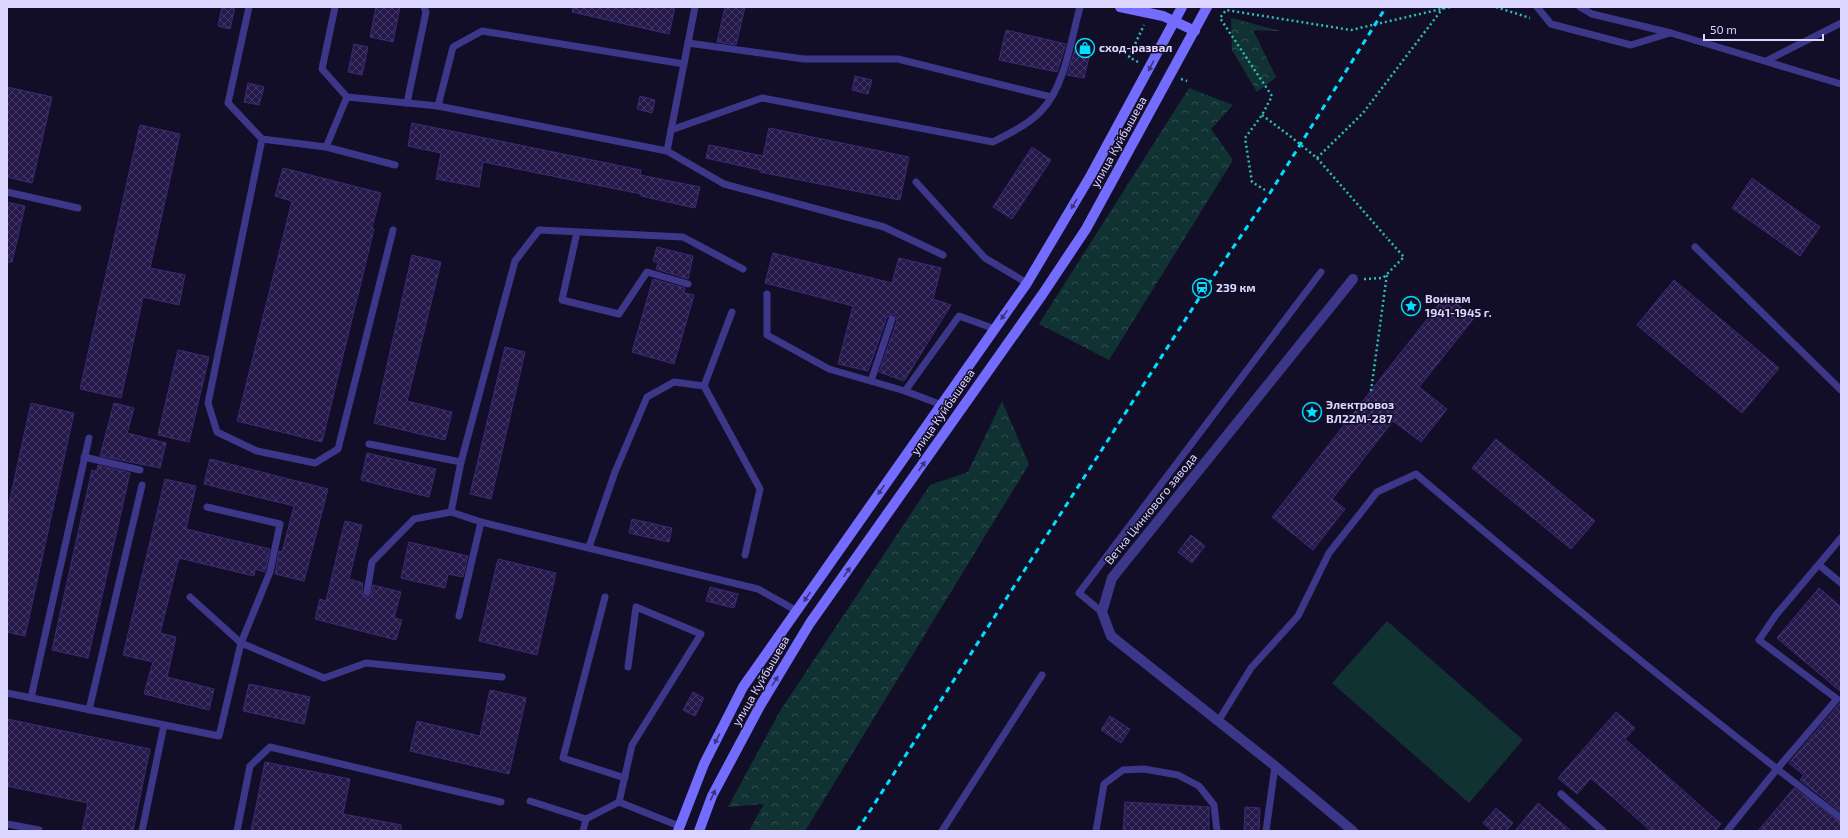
<svg xmlns="http://www.w3.org/2000/svg" width="1848" height="838" font-family="'Exo 2',sans-serif">
	<style>
		.grass { fill: #113232 }
		.forest { fill: url(#forest-crowns) }
		.building { fill: url(#building-cross-hatch); stroke: #3c2a77 }
		.lines { fill: none; stroke-linecap: round; stroke-linejoin: round }
		.path { stroke: #29bfba; stroke-width: 2.5; stroke-dasharray: 2 3; stroke-linecap: butt }
		.lane { stroke: #3c3789; stroke-width: 7 }
		.street { stroke: #3c3789; stroke-width: 10 }
		.secondary { stroke: #746cff; stroke-width: 10 }
		.rail { stroke: #01deff; stroke-width: 3; stroke-dasharray: 6 5; stroke-linecap: butt }
		.path-bridge { stroke: #29bfba; stroke-width: 2.5; stroke-dasharray: 2 3; stroke-linecap: butt }
		.oneway { fill: #3a347e }
		.labels { text-anchor: middle; stroke-width: 3; stroke-linejoin: round; paint-order: stroke }
		.poi-label { font-size: 12px; font-weight: bold; fill: #dbd5ff; stroke: #130e28; text-anchor: start }
		.street-label { font-size: 12px; fill: #dbd5ff; stroke: #130e28 }
	</style>
	<defs>
		<pattern id="forest-crowns" width="20" height="18" patternUnits="userSpaceOnUse"><rect width="20" height="18" fill="#113232"/><path d="M2 6a3 3 0 1 1 6 0M12 15a3 3 0 1 1 6 0" fill="none" stroke="#334f51"/></pattern>
		<pattern id="building-cross-hatch" width="8" height="8" patternUnits="userSpaceOnUse"><rect width="8" height="8" fill="#25194a"/><path d="M0 0l8 8M0 8l8-8" fill="none" stroke="#443a65"/></pattern>
	</defs>
	<rect width="100%" height="100%" fill="#130e28"/>
	<!-- grass -->
	<polygon class="grass" points="1387,621 1523,740 1469,803 1332,683"/>
	<!-- forest -->
	<g class="forest">
		<polygon points="1231,18 1281,31 1253,30 1276,77 1257,92 1232,50"/>
		<polygon points="1189,88 1233,105 1211,129 1233,160 1109,360 1039,324"/>
		<polygon points="1002,401 1029,464 805,831 749,831 764,804 728,807 780,711 930,485 968,472"/>
	</g>
	<!-- building -->
	<g class="building">
		<polygon points="222,7 235,7 230,29 218,26"/>
		<polygon points="376,7 400,7 393,42 370,37"/>
		<polygon points="573,7 675,7 669,34 572,12"/>
		<polygon points="725,7 745,7 736,45 717,42"/>
		<polygon points="1006,30 1066,44 1057,72 999,60"/>
		<polygon points="354,44 368,47 362,75 348,72"/>
		<polygon points="1076,46 1091,49 1084,78 1067,75"/>
		<polygon points="855,76 872,80 868,94 852,90"/>
		<polygon points="248,83 264,87 259,105 244,102"/>
		<polygon points="7,87 52,97 32,183 7,177"/>
		<polygon points="640,96 655,100 652,113 637,109"/>
		<polygon points="412,123 641,170 640,175 700,187 695,208 641,196 641,194 483,162 479,187 436,179 441,153 408,146"/>
		<polygon points="140,125 180,134 150,268 185,275 179,305 143,297 121,398 80,389"/>
		<polygon points="769,128 909,157 900,200 760,172 760,170 706,158 709,145 763,156"/>
		<polygon points="1032,147 1051,160 1012,219 993,207"/>
		<polygon points="283,168 381,193 372,228 374,229 322,442 237,421 292,201 275,196"/>
		<polygon points="1752,178 1820,227 1800,256 1732,208"/>
		<polygon points="7,202 25,206 12,262 7,262"/>
		<polygon points="657,247 693,256 688,279 656,269 658,263 653,261"/>
		<polygon points="773,253 892,283 899,258 941,268 933,299 951,305 904,381 879,372 897,321 896,316 893,314 887,317 868,371 838,364 853,306 765,283"/>
		<polygon points="412,255 441,262 407,401 452,412 445,440 374,423"/>
		<polygon points="653,279 685,288 684,293 694,295 674,364 632,352"/>
		<polygon points="1674,280 1779,368 1742,413 1637,325"/>
		<polygon points="1446,295 1474,318 1419,387 1447,409 1421,442 1393,421 1332,499 1345,509 1313,550 1272,517"/>
		<polygon points="505,347 525,352 491,499 470,494"/>
		<polygon points="178,350 209,357 189,442 158,435"/>
		<polygon points="31,403 74,413 25,636 7,632 7,513"/>
		<polygon points="114,403 134,408 127,433 166,443 160,468 100,456"/>
		<polygon points="1496,439 1595,521 1571,549 1472,468"/>
		<polygon points="367,453 436,469 429,497 361,480"/>
		<polygon points="210,459 328,489 304,581 275,574 279,551 282,552 294,506 204,484"/>
		<polygon points="98,465 130,473 88,658 52,650 92,470 97,471"/>
		<polygon points="165,479 196,486 186,529 270,549 265,572 255,569 254,576 179,558 160,633 176,637 167,677 214,689 209,710 144,694 153,662 123,655"/>
		<polygon points="632,519 672,528 669,542 629,533"/>
		<polygon points="345,521 362,525 349,579 363,583 362,593 366,597 371,595 373,585 401,592 394,618 402,620 396,640 315,619 320,599 326,601"/>
		<polygon points="1191,535 1205,546 1192,563 1178,552"/>
		<polygon points="409,542 468,556 463,577 448,574 445,588 401,578"/>
		<polygon points="498,559 556,573 537,655 479,641"/>
		<polygon points="710,587 738,594 734,608 706,601"/>
		<polygon points="1819,588 1841,607 1841,692 1777,638"/>
		<polygon points="249,684 310,697 304,724 243,711"/>
		<polygon points="490,690 526,698 509,774 410,751 417,721 480,736"/>
		<polygon points="693,692 704,698 695,716 683,710"/>
		<polygon points="1841,702 1841,812 1800,780 1804,775 1789,763"/>
		<polygon points="1616,712 1635,728 1625,739 1721,824 1715,831 1651,831 1591,778 1577,794 1558,778"/>
		<polygon points="1110,716 1130,729 1121,743 1101,730"/>
		<polygon points="7,719 150,749 133,831 82,831 88,803 7,786"/>
		<polygon points="265,762 350,779 343,814 401,825 401,831 251,831"/>
		<polygon points="1794,788 1841,823 1841,831 1758,831"/>
		<polygon points="1125,802 1209,807 1209,831 1123,831"/>
		<polygon points="1538,803 1571,831 1515,831"/>
		<polygon points="1245,807 1260,808 1259,831 1244,830"/>
		<polygon points="1496,808 1513,823 1506,831 1492,831 1483,823"/>
	</g>
	<g class="lines">
		<!-- path -->
		<g class="path">
			<polyline points="1496,7 1530,18"/>
			<polyline points="1138,62 1129,57 1144,25"/>
			<polyline points="1181,79 1187,81"/>
			<polyline points="1262,115 1290,136"/>
			<polyline points="1317,158 1363,113 1443,8"/>
			<polyline points="1265,190 1252,182 1245,138 1262,115 1272,96 1220,18 1226,10 1351,30 1450,7"/>
			<polyline points="1364,279 1383,278 1404,257 1387,238"/>
			<polyline points="1371,391 1387,274"/>
		</g>
		<!-- lane -->
		<g class="lane">
			<polyline points="249,7 228,103 262,139 208,403 217,432 257,451 315,463 338,449 393,230"/>
			<polyline points="335,7 322,69 347,97"/>
			<polyline points="1537,7 1551,24 1631,45 1670,33"/>
			<polyline points="1580,7 1592,14 1671,33 1841,84"/>
			<polyline points="688,43 804,59 898,59 1051,97"/>
			<polyline points="1766,61 1841,23"/>
			<polyline points="407,103 426,12 424,7"/>
			<polyline points="438,106 453,47 482,31 684,64"/>
			<path d="M 671,130 L 762,98 L 993,142 C 1010,133 1028,125 1042,110 C 1065,86 1071,39 1080,7"/>
			<polyline points="262,139 326,147 395,165"/>
			<polyline points="326,147 347,97 438,106 667,151 724,184 884,227 943,255"/>
			<polyline points="667,151 695,7"/>
			<polyline points="916,182 985,258 1027,283"/>
			<polyline points="7,192 78,208"/>
			<polyline points="577,232 562,300 619,314 647,272 688,284"/>
			<polyline points="1695,247 1841,390"/>
			<polyline points="743,269 683,237 539,230 515,261 461,462 451,512 481,522 758,589 797,611"/>
			<polyline points="767,294 767,335 829,369 905,391 942,405"/>
			<polyline points="871,381 892,319"/>
			<polyline points="704,386 732,312"/>
			<polyline points="905,391 959,316 995,329"/>
			<polyline points="369,444 461,462"/>
			<polyline points="84,457 140,470"/>
			<polyline points="589,547 615,472 647,397 674,382 704,386 760,489 745,555"/>
			<polyline points="1819,565 1841,583"/>
			<polyline points="367,592 372,562 414,519 451,512"/>
			<polyline points="190,597 241,643 324,678 366,663 502,677"/>
			<polyline points="605,597 563,758 625,778"/>
			<polyline points="1102,612 1079,593 1321,272"/>
			<polyline points="459,616 481,522"/>
			<polyline points="7,693 219,736 241,643 270,572 280,524 207,507"/>
			<polyline points="31,698 89,438"/>
			<polyline points="89,710 142,485"/>
			<path d="M 1219,720 L 1251,668 L 1298,616 L 1329,553 L 1377,492 L 1416,474 C 1555,592 1696,708 1841,818"/>
			<polyline points="1561,794 1603,831"/>
			<polyline points="530,801 586,819 619,802 679,826"/>
			<polyline points="619,802 632,745 701,634 636,607 628,667"/>
			<polyline points="7,824 39,830"/>
			<polyline points="142,831 164,725"/>
			<polyline points="237,831 250,766 270,747 501,802"/>
			<polyline points="583,831 586,819"/>
			<polyline points="942,831 1042,675"/>
			<polyline points="1096,831 1104,784 1123,770 1144,769 1178,775 1199,786 1214,805 1217,831"/>
			<polyline points="1266,831 1275,766"/>
			<polyline points="1727,831 1777,769 1837,699 1759,640 1776,615 1841,538"/>
		</g>
		<!-- street -->
		<polyline class="street" points="1353,831 1275,766 1111,636 1102,612 1112,578 1353,279"/>
		<!-- secondary -->
		<g class="secondary">
			<polyline points="1120,7 1163,16 1195,31"/>
			<polyline points="678,831 704,764 743,687 1027,283 1091,175 1182,7"/>
			<polyline points="699,831 712,796 760,706 810,623 1042,295 1086,229 1207,7"/>
		</g>
		<!-- rail -->
		<polyline class="rail" points="857,831 1205,289 1270,193 1386,7"/>
		<!-- path-bridge -->
		<polyline class="path-bridge" points="1290,136 1317,158 1387,238"/>
	</g>
	<!-- one-way arrows -->
	<defs><path id="oneway-solid" d="M-6-.8H1V-3.2L6.5 0L1 3.2V.8H-6Z"/></defs>
	<g class="oneway">
		<use href="#oneway-solid" transform="translate(1151 66) rotate(118)"/>
		<use href="#oneway-solid" transform="translate(1074 204) rotate(121)"/>
		<use href="#oneway-solid" transform="translate(1004 315) rotate(125)"/>
		<use href="#oneway-solid" transform="translate(922 466) rotate(-55)"/>
		<use href="#oneway-solid" transform="translate(881 490) rotate(125)"/>
		<use href="#oneway-solid" transform="translate(847 572) rotate(-55)"/>
		<use href="#oneway-solid" transform="translate(807 597) rotate(125)"/>
		<use href="#oneway-solid" transform="translate(775 681) rotate(-58)"/>
		<use href="#oneway-solid" transform="translate(717 739) rotate(117)"/>
		<use href="#oneway-solid" transform="translate(713 795) rotate(-65)"/>
	</g>
	<!-- icons -->
	<defs>
		<g id="shop-ring" transform="scale(1)"><circle r="9.5" fill="#130e28" stroke="#01deff" stroke-width="1.5"/><path d="M-5-2.5h2.3a2.7 3.5 0 0 1 5.4 0H5L5.5 6h-11ZM-1.5-2.5h3a1.5 2.3 0 0 0-3 0Z" fill="#01deff"/></g>
		<g id="station-ring" transform="scale(1)"><circle r="9.5" fill="#130e28" stroke="#01deff" stroke-width="1.5"/><path d="M-3-6H3Q5-6 5-4V2Q5 4 3 4L4.5 6H3L1.5 4h-3L-3 6H-4.5L-3 4Q-5 4-5 2V-4Q-5-6-3-6ZM-3.5-4v3h7v-3ZM-3.5 1v1.5H-2V1ZM2 1v1.5H3.5V1Z" fill="#01deff"/></g>
		<g id="sight-ring" transform="scale(1)"><circle r="9.5" fill="#130e28" stroke="#01deff" stroke-width="1.5"/><path d="M0-6L1.8-2.2L6-1.7L2.9 1.2L3.7 5.4L0 3.3L-3.7 5.4L-2.9 1.2L-6-1.7L-1.8-2.2Z" fill="#01deff"/></g>
	</defs>
	<g fill-rule="evenodd">
		<use href="#shop-ring" x="1085" y="48"/>
		<use href="#station-ring" x="1202" y="288"/>
		<use href="#sight-ring" x="1411" y="306"/>
		<use href="#sight-ring" x="1312" y="412"/>
	</g>
	<g class="labels">
		<!-- poi labels -->
		<g class="poi-label">
			<text x="1099" y="52">сход-развал</text>
			<text x="1216" y="292">239 км</text>
			<text x="1425" y="303">Воинам<tspan x="1425" dy="14">1941-1945 г.</tspan></text>
			<text x="1326" y="409">Электровоз<tspan x="1326" dy="14">ВЛ22М-287</tspan></text>
		</g>
		<!-- street labels -->
		<g class="street-label">
			<text transform="translate(1119 142) rotate(-61)" y="4">улица Куйбышева</text>
			<text transform="translate(943 412) rotate(-55)" y="4">улица Куйбышева</text>
			<text transform="translate(1151 509) rotate(-51)" y="4">Ветка Цинкового завода</text>
			<text transform="translate(761 681) rotate(-60)" y="4">улица Куйбышева</text>
		</g>
	</g>
	<!-- border -->
	<rect width="1848" height="838" fill="none" stroke="#dbd5ff" stroke-width="16"/>
	<!-- scale -->
	<path d="M1704 34v6h119v-6" fill="none" stroke="#dbd5ff" stroke-width="2"/>
	<text x="1710" y="34" font-size="12" fill="#dbd5ff" stroke="#130e28" stroke-width="3" paint-order="stroke">50 m</text>
</svg>
